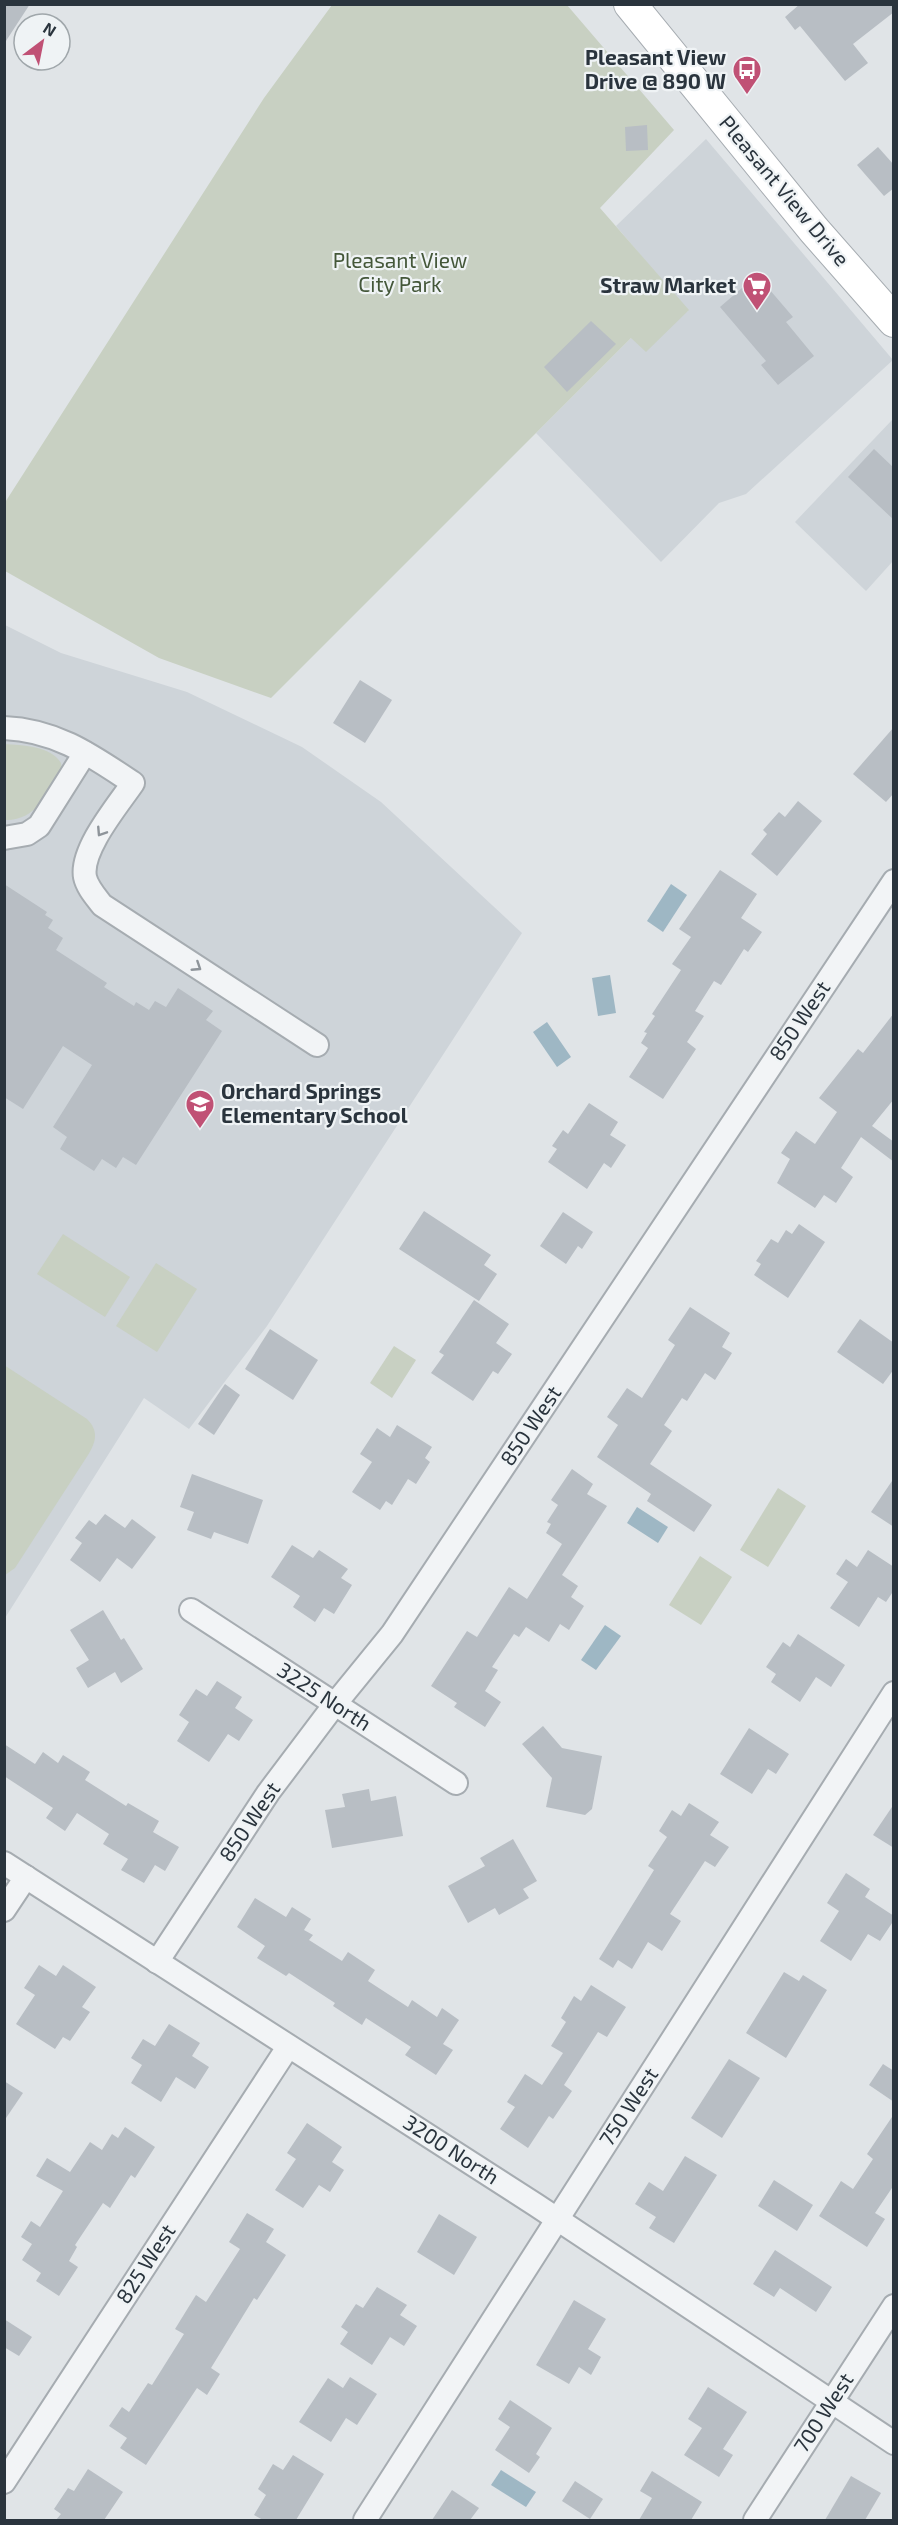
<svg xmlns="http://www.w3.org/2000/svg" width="898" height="2525" font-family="'Exo 2',sans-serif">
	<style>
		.built { fill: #ced4d9 }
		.green { fill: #c8d0c2 }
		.water { fill: #9eb7c4 }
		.building { fill: #b8bec4 }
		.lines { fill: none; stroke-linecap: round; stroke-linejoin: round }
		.street-casing { stroke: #a6acb1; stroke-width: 26 }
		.secondary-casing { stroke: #a6acb1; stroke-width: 34 }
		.street { stroke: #f2f4f6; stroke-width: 22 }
		.secondary { stroke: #fff; stroke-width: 32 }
		.oneway { stroke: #8e949a }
		.labels { text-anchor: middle; stroke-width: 4.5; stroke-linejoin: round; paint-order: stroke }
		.poi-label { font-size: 21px; font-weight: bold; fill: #2a343d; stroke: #eff3f5; text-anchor: end }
		.street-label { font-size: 21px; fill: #2a343d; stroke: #eff3f5 }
		.park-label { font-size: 21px; fill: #445739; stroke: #eff3f5 }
	</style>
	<rect width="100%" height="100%" fill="#e0e4e7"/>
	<!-- built -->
	<g class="built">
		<polygon points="706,139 893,360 746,494 719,503 661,562 536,433 631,338 688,311 616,226"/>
		<polygon points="893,419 893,561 866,591 795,522"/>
		<polygon points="5,625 61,653 187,692 302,747 381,802 522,933 267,1326 189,1429 144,1398 5,1618"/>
	</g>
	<!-- green -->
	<g class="green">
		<polygon points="332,5 567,5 674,130 600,208 689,310 646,352 631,338 271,698 159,658 5,571 4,504 264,98"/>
		<path d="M 4,744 C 22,745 51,746 61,763 L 62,770 C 47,793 36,821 5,820 Z"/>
		<polygon points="63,1234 130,1277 105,1317 37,1274"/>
		<polygon points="156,1263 197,1289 157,1352 116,1326"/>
		<polygon points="394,1346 416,1360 392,1398 370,1383"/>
		<path d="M 4,1365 L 87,1419 C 99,1431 96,1442 88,1455 L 15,1568 L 5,1575 Z"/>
		<polygon points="778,1488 806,1506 768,1567 740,1550"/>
		<polygon points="700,1556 732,1577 701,1625 669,1605"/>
	</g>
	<!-- water -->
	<g class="water">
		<polygon points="671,884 687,895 663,932 647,921"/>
		<polygon points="610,975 616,1013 598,1016 592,978"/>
		<polygon points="547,1022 571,1057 557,1067 533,1032"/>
		<polygon points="637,1507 668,1527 658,1543 627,1523"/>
		<polygon points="605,1625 621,1636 596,1670 581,1660"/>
		<polygon points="501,2470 536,2492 526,2507 491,2485"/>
	</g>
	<!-- building -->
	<g class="building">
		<polygon points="4,4 30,4 4,44"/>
		<polygon points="800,4 894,4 894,12 853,44 868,63 845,81 800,26 795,30 785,17"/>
		<polygon points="647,125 648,150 626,151 625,127"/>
		<polygon points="878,147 894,165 894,188 884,196 857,165"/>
		<polygon points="757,275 793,317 786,322 814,356 778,385 761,365 766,361 720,307"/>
		<polygon points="591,321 616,344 567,392 544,367"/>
		<polygon points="874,449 894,468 894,520 848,477"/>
		<polygon points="360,680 392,700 365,743 333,723"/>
		<polygon points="894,727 894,793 886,802 853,774"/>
		<polygon points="798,801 822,821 777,876 751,854 767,834 763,830 779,812 785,817"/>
		<polygon points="720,870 757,894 741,918 762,932 748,952 744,949 721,985 714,981 695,1011 704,1016 687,1042 696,1049 663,1099 629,1077 648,1048 641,1043 647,1033 644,1032 655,1016 652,1014 681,970 672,964 691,937 679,929"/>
		<polygon points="4,884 47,912 45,915 53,920 48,928 63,938 56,950 107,983 104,987 134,1006 136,1002 149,1010 155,1001 166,1007 178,988 213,1011 206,1020 222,1031 136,1165 123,1157 116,1168 102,1159 94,1171 60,1149 67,1137 53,1127 92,1065 63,1046 23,1109 4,1097"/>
		<polygon points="894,1013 894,1099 872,1126 894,1142 894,1162 861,1137 841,1168 853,1177 836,1203 824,1195 815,1208 777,1183 790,1159 781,1153 796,1131 815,1144 837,1112 819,1098 858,1049 863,1053"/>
		<polygon points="589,1103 618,1122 610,1135 626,1145 611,1168 604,1163 587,1189 548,1162 557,1149 552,1146 563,1130 568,1134"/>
		<polygon points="424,1211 491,1255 484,1265 497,1274 479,1301 399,1249"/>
		<polygon points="563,1212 593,1232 582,1249 578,1246 566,1264 540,1246"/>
		<polygon points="799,1224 825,1242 788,1298 754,1275 761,1264 756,1261 771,1239 778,1243 786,1230 792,1234"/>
		<polygon points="474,1300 509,1324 496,1343 512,1354 498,1374 493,1371 473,1401 431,1373 444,1355 439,1352"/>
		<polygon points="690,1307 730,1333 722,1347 732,1353 715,1380 705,1373 687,1401 682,1398 664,1425 672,1431 650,1464 712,1505 694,1532 647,1501 651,1494 597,1457 618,1425 607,1417 627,1388 642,1398 675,1345 668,1340"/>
		<polygon points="860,1319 894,1343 894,1369 883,1384 837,1352"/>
		<polygon points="270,1329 318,1360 293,1400 245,1369"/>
		<polygon points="225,1384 240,1395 214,1435 198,1424"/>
		<polygon points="397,1425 432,1447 425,1458 430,1462 416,1484 408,1479 392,1505 386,1501 380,1510 352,1492 372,1462 360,1454 377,1428 390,1437"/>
		<polygon points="572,1469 593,1484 587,1494 607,1506 562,1575 578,1586 571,1597 584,1606 569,1630 560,1624 549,1642 526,1627 519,1637 514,1634 492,1667 498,1670 485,1691 501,1702 485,1727 454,1707 457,1703 431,1686 467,1631 477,1637 509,1587 527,1599 562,1544 546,1533 551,1524 547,1522 558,1505 551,1500"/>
		<polygon points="192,1474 263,1500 248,1544 214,1532 211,1539 187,1530 194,1512 180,1507"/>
		<polygon points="894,1478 894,1527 871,1512"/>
		<polygon points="105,1514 125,1528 132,1519 156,1537 132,1569 117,1558 100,1582 70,1560 82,1543 75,1538 89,1520 96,1525"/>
		<polygon points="292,1545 313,1558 319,1550 348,1569 341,1578 352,1585 334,1614 324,1608 315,1622 293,1607 300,1596 271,1577"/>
		<polygon points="868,1550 894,1567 894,1590 886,1602 878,1597 859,1627 830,1608 848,1582 836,1574 846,1559 857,1567"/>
		<polygon points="103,1610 121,1640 124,1638 143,1669 121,1683 115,1672 88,1688 76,1668 89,1660 70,1630"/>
		<polygon points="798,1634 845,1665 831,1687 816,1677 800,1702 771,1682 776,1674 766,1667 783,1642 790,1647"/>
		<polygon points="217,1681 242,1697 235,1708 253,1720 239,1741 228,1734 209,1762 177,1741 189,1722 179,1715 196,1689 207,1696"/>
		<polygon points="543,1726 562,1748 602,1756 592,1809 585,1815 546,1807 552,1778 522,1744"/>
		<polygon points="749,1728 789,1754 776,1774 768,1769 752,1794 720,1774"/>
		<polygon points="4,1744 35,1764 43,1752 58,1763 63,1755 90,1772 85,1780 126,1806 128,1803 159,1821 153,1832 179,1847 165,1871 155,1865 144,1883 121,1870 128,1859 103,1844 109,1834 77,1813 65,1831 46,1818 53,1808 4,1776"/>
		<polygon points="369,1789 371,1801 396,1796 403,1836 332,1848 325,1810 345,1807 342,1794"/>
		<polygon points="689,1803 719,1822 710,1835 729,1847 715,1867 705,1861 670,1914 681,1921 662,1951 648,1942 632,1969 618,1960 613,1968 599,1959 654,1870 648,1866 667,1837 659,1831 672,1810 681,1816"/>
		<polygon points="894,1804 894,1848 873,1835"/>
		<polygon points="513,1839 537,1881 523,1889 529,1898 499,1915 495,1908 468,1923 448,1886 485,1866 480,1858"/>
		<polygon points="846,1873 870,1889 865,1897 894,1916 894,1920 880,1941 868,1934 851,1961 820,1941 839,1911 827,1903"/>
		<polygon points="255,1898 286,1917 292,1907 311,1919 304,1930 313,1935 309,1940 342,1961 348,1952 375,1970 368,1981 408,2007 412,2000 437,2017 442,2008 459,2020 443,2044 453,2050 436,2075 405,2055 411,2047 366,2018 362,2025 333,2006 335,2003 289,1973 286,1976 257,1958 265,1946 237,1927"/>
		<polygon points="39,1965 56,1976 63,1965 96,1987 82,2007 90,2012 70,2041 63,2037 55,2049 16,2024 35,1995 24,1988"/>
		<polygon points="784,1972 799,1981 803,1975 827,1990 786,2058 746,2033"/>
		<polygon points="591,1985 626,2007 607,2037 598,2032 564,2085 572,2091 553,2119 549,2116 528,2148 500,2129 515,2107 507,2102 525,2074 542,2085 563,2053 551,2046 566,2022 561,2018 574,1996 581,2001"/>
		<polygon points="169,2024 200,2043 192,2056 209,2067 195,2089 176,2077 161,2102 131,2083 142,2065 131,2058 143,2039 155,2046"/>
		<polygon points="729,2059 760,2078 722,2138 691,2118"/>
		<polygon points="883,2064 894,2071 894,2102 869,2085"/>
		<polygon points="4,2081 23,2093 4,2121"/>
		<polygon points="894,2114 894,2185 875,2213 885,2219 867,2247 819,2216 841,2181 853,2189 873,2159 867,2154"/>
		<polygon points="307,2123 342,2147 332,2162 344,2170 330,2192 319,2185 303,2208 275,2190 296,2159 287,2153"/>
		<polygon points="125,2127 155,2147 135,2178 131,2175 110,2208 103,2203 75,2245 77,2247 69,2261 78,2267 59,2296 36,2281 41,2273 22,2260 32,2244 21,2237 31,2221 40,2227 63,2191 36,2176 47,2158 70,2172 90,2142 102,2150 112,2134 118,2138"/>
		<polygon points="685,2156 717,2175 674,2243 649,2228 656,2217 635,2204 649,2182 663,2191"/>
		<polygon points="774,2180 813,2205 797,2231 758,2206"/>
		<polygon points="247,2213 274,2229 266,2242 286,2255 257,2300 254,2298 211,2368 220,2374 207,2395 197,2388 146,2465 120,2448 127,2438 109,2426 122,2407 129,2412 148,2383 152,2385 184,2334 175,2329 196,2295 206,2302 240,2249 229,2242"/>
		<polygon points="439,2214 477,2237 454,2275 417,2252"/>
		<polygon points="775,2250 832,2287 816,2312 780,2288 774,2297 753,2284"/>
		<polygon points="377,2287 407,2305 400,2315 417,2326 404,2346 390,2337 372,2365 340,2344 348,2332 341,2327 356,2304 363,2308"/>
		<polygon points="574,2300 606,2319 588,2349 601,2357 591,2375 579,2367 569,2384 536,2365"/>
		<polygon points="4,2319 32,2337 19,2356 4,2347"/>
		<polygon points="350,2377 377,2394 357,2425 346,2418 331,2442 299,2422 328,2378 343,2388"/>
		<polygon points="708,2387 747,2412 723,2449 733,2455 719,2477 684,2455 702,2428 688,2419"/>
		<polygon points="510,2400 552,2428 536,2454 540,2457 529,2473 495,2450 510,2427 498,2419"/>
		<polygon points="293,2455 324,2474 296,2520 263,2520 254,2515 266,2495 258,2489 273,2464 283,2470"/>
		<polygon points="88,2469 123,2492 104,2520 56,2520 61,2514 54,2509 68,2488 74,2491"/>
		<polygon points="652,2471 702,2502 691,2520 639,2520 652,2498 640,2491"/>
		<polygon points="851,2476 881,2493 865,2520 825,2520"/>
		<polygon points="575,2481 603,2499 590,2519 562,2501"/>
		<polygon points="452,2490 479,2508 470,2520 432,2520"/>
	</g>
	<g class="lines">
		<!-- street casing -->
		<g class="street-casing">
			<g id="street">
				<path d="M 4,728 C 56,730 91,755 133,783 C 118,805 80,850 85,877 C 87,887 96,897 102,905 L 317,1045"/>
				<polyline points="4,838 27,834 39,826 85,753"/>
				<polyline points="191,1610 456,1783"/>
				<polyline points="4,1863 536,2205 894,2443"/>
				<polyline points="4,1910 26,1877"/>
				<polyline points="157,1962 268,1793 335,1704 392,1634 894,881"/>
				<polyline points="4,2482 288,2047"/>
				<polyline points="365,2520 894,1693"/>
				<polyline points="755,2520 894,2306"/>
			</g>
		</g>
		<!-- secondary casing -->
		<g class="secondary-casing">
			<polyline id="secondary" points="630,4 814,230 894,321"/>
		</g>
		<!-- street -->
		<use href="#street" class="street"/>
		<!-- secondary -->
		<use href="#secondary" class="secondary"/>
	</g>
	<!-- one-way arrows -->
	<defs><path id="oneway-chevron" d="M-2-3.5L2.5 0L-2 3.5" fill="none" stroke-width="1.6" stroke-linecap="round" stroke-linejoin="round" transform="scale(1.5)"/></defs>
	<g class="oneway">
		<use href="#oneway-chevron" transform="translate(101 832) rotate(123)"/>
		<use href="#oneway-chevron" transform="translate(197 967) rotate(33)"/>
	</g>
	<!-- icons -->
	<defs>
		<g id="bus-pin" transform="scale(1.5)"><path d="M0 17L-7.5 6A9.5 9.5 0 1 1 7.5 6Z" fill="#c05175" stroke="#eff3f5"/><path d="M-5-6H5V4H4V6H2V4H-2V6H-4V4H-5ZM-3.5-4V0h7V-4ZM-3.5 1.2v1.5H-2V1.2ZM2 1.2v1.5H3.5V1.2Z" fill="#fff"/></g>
		<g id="supermarket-pin" transform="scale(1.5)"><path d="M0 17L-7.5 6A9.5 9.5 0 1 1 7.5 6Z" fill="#c05175" stroke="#eff3f5"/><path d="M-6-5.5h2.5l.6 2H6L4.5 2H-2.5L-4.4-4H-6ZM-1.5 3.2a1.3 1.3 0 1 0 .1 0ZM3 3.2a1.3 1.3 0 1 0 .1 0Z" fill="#fff"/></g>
		<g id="school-pin" transform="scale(1.5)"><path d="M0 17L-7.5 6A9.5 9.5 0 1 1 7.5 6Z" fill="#c05175" stroke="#eff3f5"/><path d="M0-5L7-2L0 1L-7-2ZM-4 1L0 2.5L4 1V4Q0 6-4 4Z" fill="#fff"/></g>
	</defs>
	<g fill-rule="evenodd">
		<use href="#bus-pin" x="747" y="70"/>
		<use href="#supermarket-pin" x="757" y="286"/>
		<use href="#school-pin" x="200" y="1104"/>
	</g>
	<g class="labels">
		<!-- poi labels -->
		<g class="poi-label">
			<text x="726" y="65">Pleasant View<tspan x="726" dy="24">Drive @ 890 W</tspan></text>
			<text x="736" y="293">Straw Market</text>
			<text x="221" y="1099" text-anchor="start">Orchard Springs<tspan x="221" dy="24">Elementary School</tspan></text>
		</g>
		<!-- street labels -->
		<g class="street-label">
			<text transform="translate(784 191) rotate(50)" y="7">Pleasant View Drive</text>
			<text transform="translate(800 1021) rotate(-56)" y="7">850 West</text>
			<text transform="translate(531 1426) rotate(-56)" y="7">850 West</text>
			<text transform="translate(324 1697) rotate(33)" y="7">3225 North</text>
			<text transform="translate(250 1822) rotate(-56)" y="7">850 West</text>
			<text transform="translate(629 2107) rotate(-57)" y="7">750 West</text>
			<text transform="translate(451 2150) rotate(33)" y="7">3200 North</text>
			<text transform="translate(146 2264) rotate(-57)" y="7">825 West</text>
			<text transform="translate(824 2413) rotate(-57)" y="7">700 West</text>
		</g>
		<!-- park labels -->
		<g class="park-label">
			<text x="400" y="268">Pleasant View<tspan x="400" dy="24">City Park</tspan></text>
		</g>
	</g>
	<!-- border -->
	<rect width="898" height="2525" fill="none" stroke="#2a343d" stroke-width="12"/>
	<!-- north arrow -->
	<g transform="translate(42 42) rotate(32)"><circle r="28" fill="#eff3f5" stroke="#a0a7ab" stroke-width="1.5"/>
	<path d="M0-4.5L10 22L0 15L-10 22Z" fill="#c05175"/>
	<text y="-9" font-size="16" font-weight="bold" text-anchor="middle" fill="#2a343d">N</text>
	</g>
</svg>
